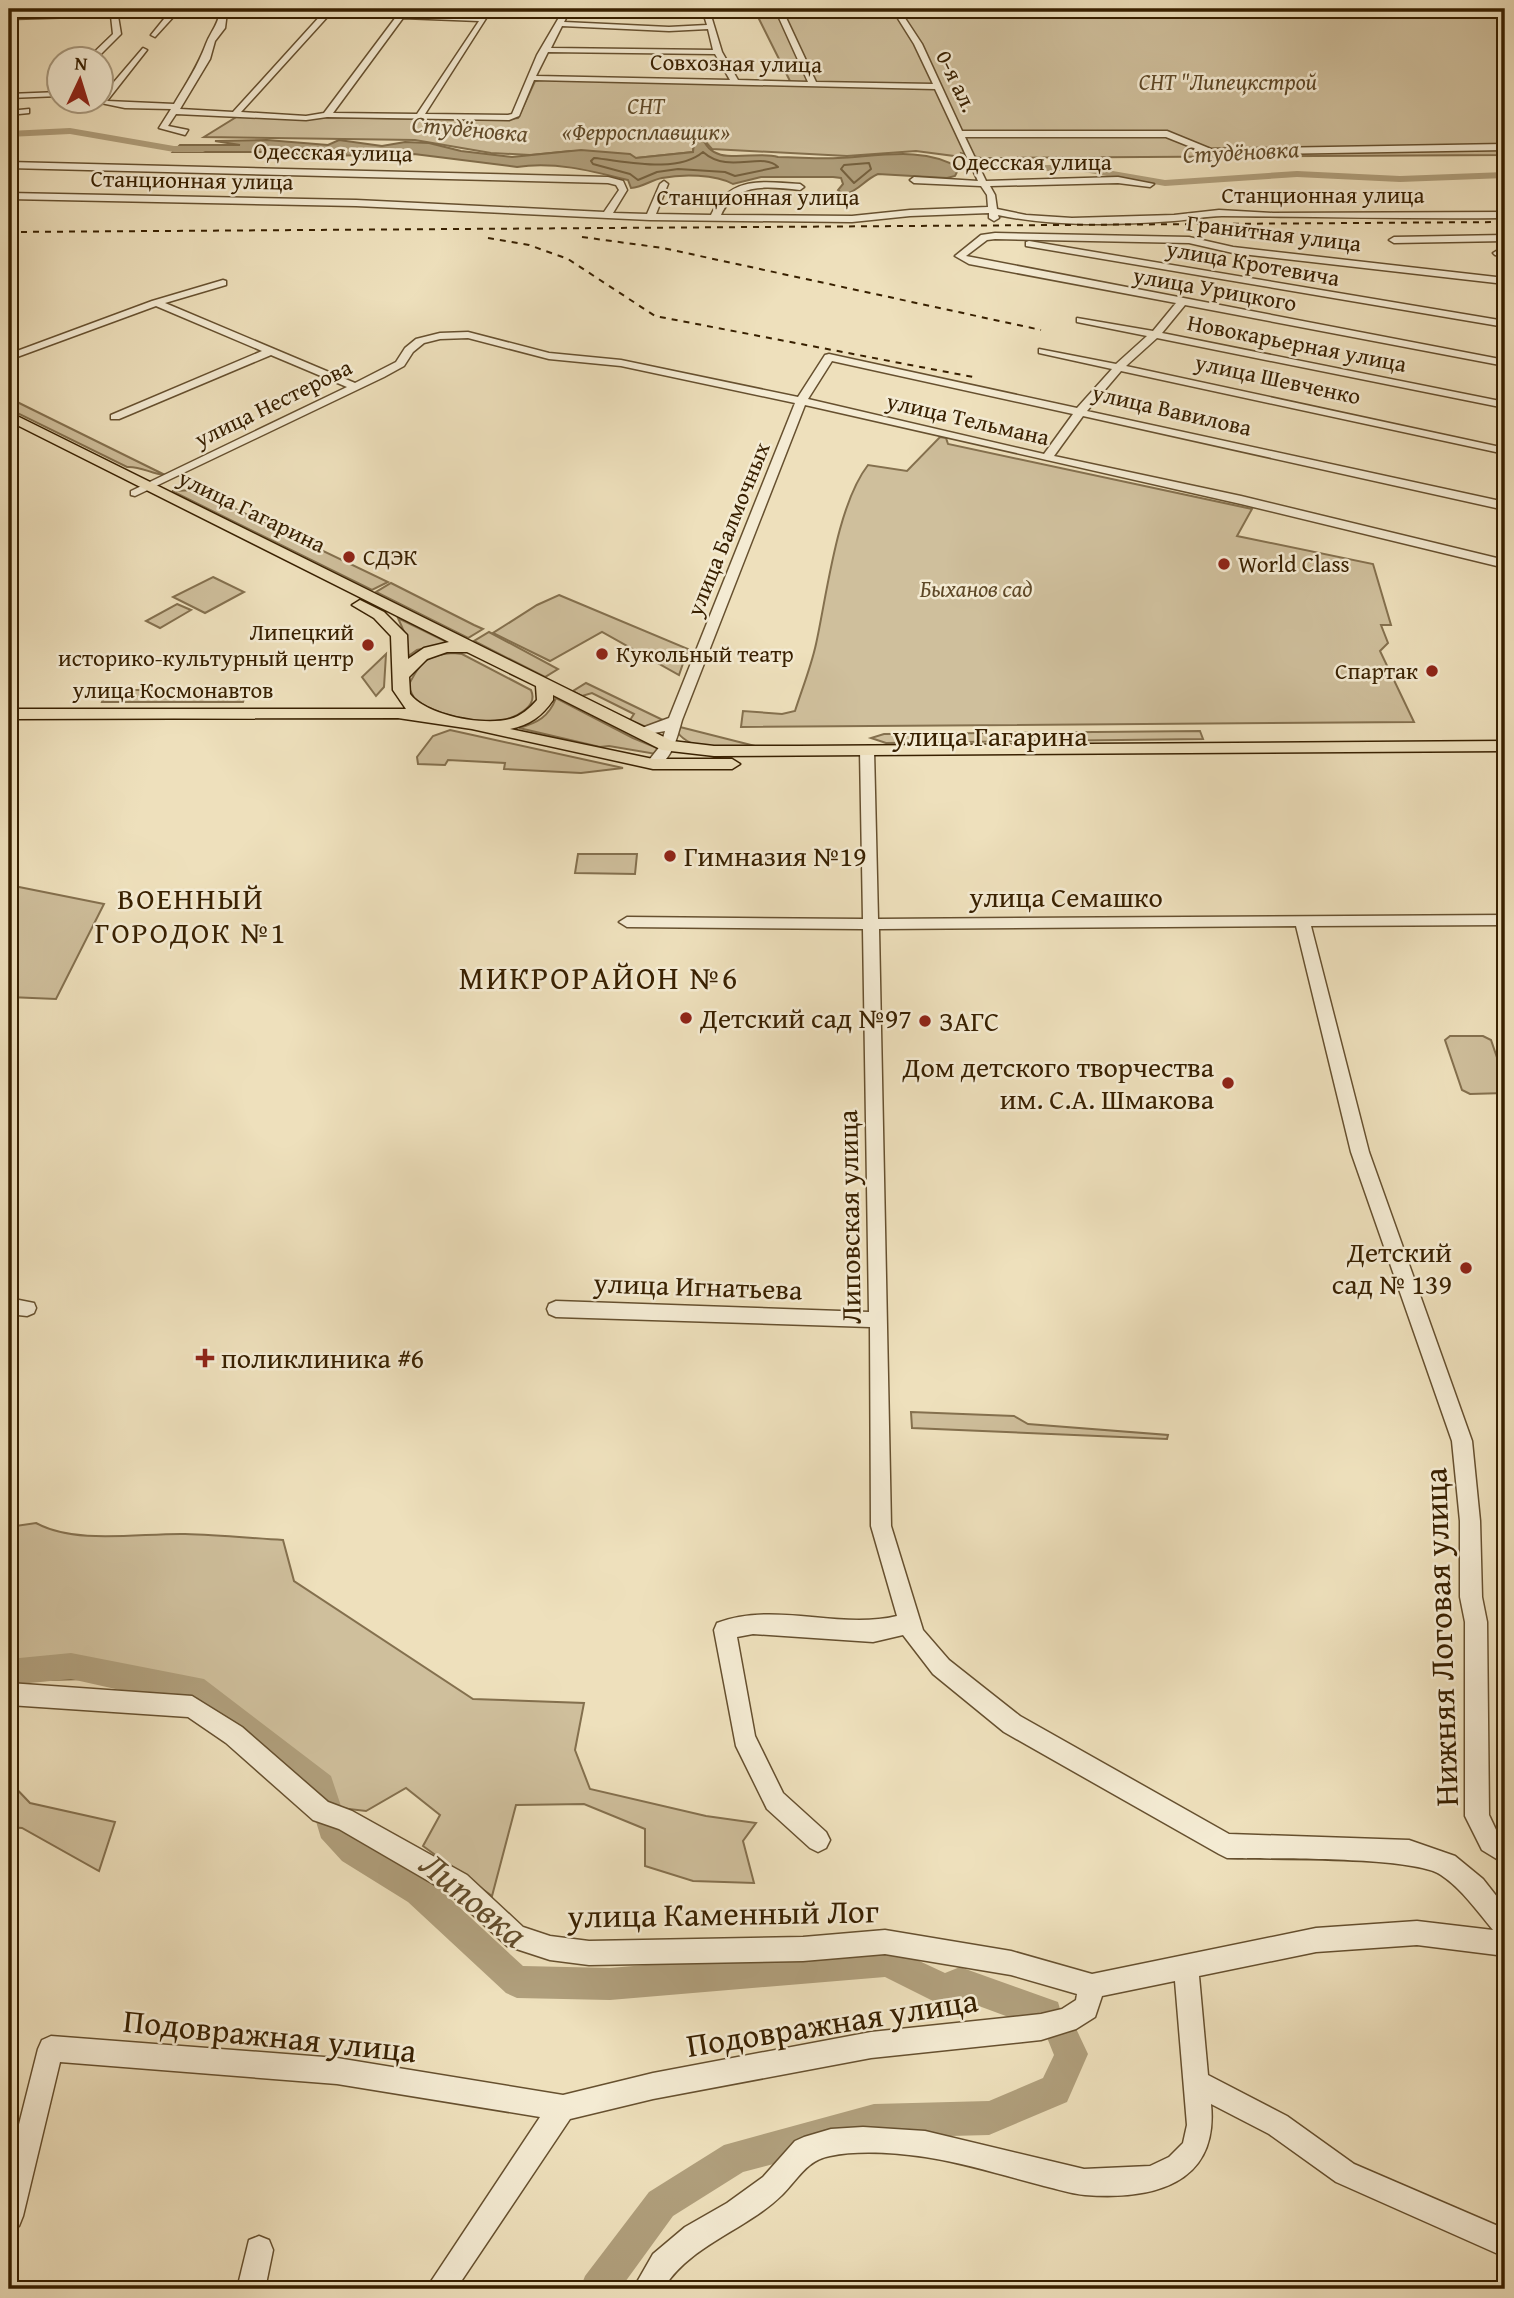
<svg xmlns="http://www.w3.org/2000/svg" width="1514" height="2298" font-family="'Gentium Book Plus',serif">
	<style>
		.green { fill: #cfbf9c; stroke: #84704e; stroke-width: 2 }
		.water { fill: #b09f7c; stroke: #806c4a; stroke-width: 2 }
		.lines { fill: none; stroke-linecap: round; stroke-linejoin: round }
		.shore { stroke: #74603e; stroke-width: 2 }
		.river { fill: #b09f7c; fill-rule: evenodd }
		.minor-casing { stroke: #66502f; stroke-width: 3 }
		.major-casing { stroke: #382000; stroke-width: 3 }
		.minor { fill: #f4ebd3; fill-rule: evenodd }
		.major { fill: #eee0bc; fill-rule: evenodd }
		.rail { stroke: #382000; stroke-width: 2; stroke-dasharray: 6 6; stroke-linecap: butt }
		.poi-dot { fill: #8f2418; stroke: #f4ebd3; stroke-width: 2.5 }
		.labels { text-anchor: middle; stroke-width: 5; stroke-linejoin: round; paint-order: stroke }
		.far-street-label { font-size: 23px; fill: #382000; stroke: #f4ebd3 }
		.far-park-label { font-size: 23px; font-style: italic; fill: #5e4827; stroke: #f4ebd3 }
		.far-poi-label { font-size: 23px; fill: #382000; stroke: #f4ebd3; text-anchor: start }
		.far-water-label { font-size: 24px; font-style: italic; fill: #624c2b; stroke: #f4ebd3 }
		.street-label { font-size: 28px; fill: #382000; stroke: #f4ebd3 }
		.poi-label { font-size: 28px; fill: #382000; stroke: #f4ebd3; text-anchor: start }
		.neighbourhood-label { font-size: 30px; letter-spacing: 2px; fill: #382000; stroke: #f4ebd3 }
		.quarter-label { font-size: 32px; letter-spacing: 2px; fill: #382000; stroke: #f4ebd3 }
		.near-street-label { font-size: 33px; fill: #382000; stroke: #f4ebd3 }
		.near-water-label { font-size: 37px; font-style: italic; fill: #624c2b; stroke: #f4ebd3 }
	</style>
	<rect width="100%" height="100%" fill="#eee0bc"/>
	<filter id="stains"><feTurbulence type="fractalNoise" baseFrequency=".00286" numOctaves="4"/><feColorMatrix values="0 0 0 0 .2 0 0 0 0 .09 0 0 0 0 .02 0 0 0 .5 -.17"/></filter>
	<radialGradient id="worn" r=".72"><stop offset=".6" stop-color="#630" stop-opacity="0"/><stop offset="1" stop-color="#630" stop-opacity=".3"/></radialGradient>
	<!-- green -->
	<g class="green">
		<polygon points="754,9 1505,9 1505,155 981,158 961,153 962,157 916,151 847,156 712,149 703,139 701,128 695,134 693,152 636,158 571,151 530,155 491,153 415,140 204,137 238,116 498,120 518,118 535,81 543,79 791,83"/>
		<path d="M 9,398 L 165,475 C 151,474 141,466 127,467 L 9,409 Z"/>
		<path d="M 940,437 L 946,438 L 948,444 L 1252,509 L 1237,536 L 1373,564 L 1391,625 L 1381,625 L 1388,643 L 1380,651 L 1414,722 L 741,727 L 743,711 L 782,714 L 795,711 C 802,689 811,667 816,644 C 827,594 837,505 868,465 L 907,471 Z"/>
		<polygon points="196,490 388,582 372,590 172,491"/>
		<polygon points="213,577 244,592 205,613 173,597"/>
		<polygon points="391,583 474,625 483,629 468,638 376,592"/>
		<polygon points="559,595 688,649 679,675 602,632 550,661 493,633 537,605"/>
		<polygon points="177,604 191,610 160,628 146,621"/>
		<polygon points="398,618 449,643 417,650 407,657 405,634"/>
		<polygon points="489,632 558,669 545,677 474,641"/>
		<path d="M 453,653 L 462,654 L 531,690 C 534,697 532,704 526,709 C 499,733 442,717 415,700 L 408,686 C 421,662 425,655 453,653 Z"/>
		<polygon points="386,654 384,687 376,696 362,677"/>
		<polygon points="586,683 667,722 646,727 630,720 634,714 592,693 582,696 573,691"/>
		<polygon points="107,690 247,690 243,702 102,702"/>
		<path d="M 556,698 L 633,738 L 662,750 L 656,754 L 609,746 L 600,747 L 519,728 C 537,723 549,717 556,698 Z"/>
		<path d="M 680,727 L 759,747 C 736,747 694,754 678,733 Z"/>
		<polygon points="450,730 623,768 581,773 504,769 505,763 448,760 445,765 418,764 417,757 433,736"/>
		<polygon points="1200,731 1203,739 886,743 871,738 884,734"/>
		<polygon points="578,854 637,854 635,874 575,873"/>
		<polygon points="9,885 104,904 56,999 9,997"/>
		<polygon points="1450,1036 1483,1036 1491,1040 1505,1081 1505,1093 1470,1094 1462,1090 1445,1040"/>
		<polygon points="911,1412 1014,1416 1028,1424 1168,1435 1167,1439 912,1428"/>
		<path d="M 36,1523 C 76,1545 140,1533 185,1534 C 218,1535 250,1538 283,1540 L 294,1581 L 473,1699 L 584,1703 L 575,1750 L 590,1789 L 706,1816 L 756,1823 L 743,1841 L 754,1883 L 693,1881 L 645,1866 L 645,1829 L 584,1804 L 516,1805 L 492,1896 L 423,1846 L 440,1815 L 406,1788 L 366,1811 L 323,1806 L 165,1677 L 9,1681 L 9,1527 Z"/>
		<polygon points="9,1781 30,1803 115,1822 99,1871 22,1828 9,1827"/>
	</g>
	<!-- water -->
	<path class="water" d="M 695,134 L 702,136 C 712,170 755,149 778,157 C 798,157 818,159 838,158 C 879,156 925,146 959,168 L 955,176 L 947,178 L 878,174 C 864,180 860,190 844,195 L 838,190 L 843,184 L 841,178 L 833,177 L 761,177 L 733,184 C 715,174 682,174 662,178 C 651,180 643,187 631,188 L 628,180 C 592,171 554,161 517,167 L 414,154 L 322,156 L 270,152 L 173,152 L 180,145 L 240,145 L 215,141 L 267,140 L 328,145 L 339,140 L 382,146 L 405,142 L 429,143 L 461,151 L 512,157 L 581,150 L 630,154 L 636,158 L 693,152 Z"/>
	<g class="lines">
		<!-- shore -->
		<g class="shore">
			<path d="M 703,152 C 729,175 762,151 778,167 L 735,176 L 725,172 L 678,169 L 657,172 L 638,180 L 630,174 L 593,164 L 591,161 L 594,158 C 625,161 677,174 703,152 Z"/>
			<polygon points="869,163 871,169 854,183 841,169 844,165"/>
		</g>
		<!-- river -->
		<g class="river">
			<polygon points="70,128 174,146 203,146 209,149 203,152 174,152 70,134 9,137 9,131"/>
			<polygon points="930,165 970,165 976,168 981,165 1078,165 1165,180 1297,171 1400,176 1505,172 1505,178 1400,182 1297,177 1165,186 1078,171 981,171 976,168 970,171 926,170 926,166"/>
			<polygon points="71,1653 204,1679 331,1776 345,1818 364,1839 430,1880 523,1966 610,1968 885,1945 945,1973 960,1967 1058,2002 1062,2016 1072,2020 1088,2054 1067,2102 989,2135 874,2138 743,2172 673,2216 620,2289 580,2289 585,2276 649,2192 724,2145 874,2104 989,2101 1043,2078 1054,2055 1044,2030 960,1999 943,2006 885,1977 610,2000 517,1998 506,1993 408,1902 342,1861 321,1838 308,1795 188,1702 169,1701 71,1679 9,1685 9,1659"/>
		</g>
		<!-- minor casing -->
		<g class="minor-casing">
			<g id="minor">
				<path d="M 172,9 L 334,9 L 399,13 L 402,9 L 409,9 L 407,13 L 482,17 L 486,9 L 492,9 L 425,114 L 508,115 L 512,114 L 537,55 L 564,9 L 571,9 L 564,22 L 669,27 L 707,25 L 702,9 L 709,9 L 722,52 L 738,80 L 808,82 L 775,9 L 782,9 L 816,82 L 933,84 L 914,44 L 892,9 L 899,9 L 922,44 L 962,131 L 1167,131 L 1211,149 L 1505,144 L 1505,150 L 1211,155 L 1166,137 L 965,137 L 986,181 L 1118,177 L 1154,184 L 1150,187 L 1118,183 L 990,186 L 995,195 L 997,209 L 1026,215 L 1072,218 L 1174,215 L 1219,210 L 1273,213 L 1505,212 L 1505,218 C 1411,219 1316,217 1222,216 C 1206,216 1190,220 1174,221 C 1116,225 1055,227 998,215 L 999,218 L 994,221 L 989,218 L 989,213 L 910,216 L 852,222 L 650,220 L 356,206 L 9,199 L 9,193 L 356,200 L 604,212 L 619,190 L 616,185 L 608,183 L 9,168 L 9,162 L 608,177 L 623,181 L 627,190 L 613,213 L 647,214 L 660,184 L 664,181 L 668,184 L 656,214 L 711,215 C 730,175 763,182 800,184 L 804,187 L 800,190 C 768,187 736,181 721,215 L 852,216 L 910,210 L 988,207 L 987,195 L 981,186 L 914,183 L 910,180 L 914,177 L 978,181 L 935,89 L 534,80 L 519,116 L 509,120 L 327,117 L 306,120 L 176,114 L 168,126 L 188,130 L 185,135 L 159,128 L 171,109 L 125,108 L 96,102 L 102,102 L 102,96 L 143,48 L 147,50 L 107,101 L 174,104 C 186,84 198,66 206,44 C 211,31 217,27 220,12 L 176,14 L 155,37 L 151,35 L 168,14 L 118,16 L 121,34 L 95,60 L 86,60 L 113,34 L 111,16 L 9,19 L 9,15 ZM 259,11 L 322,14 L 233,112 L 180,109 L 210,59 L 215,41 L 225,28 L 227,12 ZM 330,14 L 396,17 L 324,113 L 306,116 L 241,112 ZM 403,18 L 479,21 L 417,114 L 333,113 ZM 562,26 L 669,31 L 708,29 L 713,50 L 551,48 ZM 548,52 L 715,54 L 730,80 L 536,76 Z"/>
				<polygon points="60,92 60,96 9,98 9,94"/>
				<polygon points="29,109 29,113 9,115 9,111"/>
				<path d="M 995,233 L 1189,237 L 1233,247 L 1505,278 L 1505,284 L 1233,253 L 1189,243 L 995,239 L 987,240 L 966,256 L 1505,360 L 1505,366 L 1185,305 L 1162,333 L 1505,402 L 1505,408 L 1157,338 L 1126,366 L 1505,448 L 1505,454 L 1121,371 L 1087,411 L 1505,502 L 1505,510 L 1083,416 L 1054,456 L 1241,496 L 1505,560 L 1505,568 L 1241,504 L 805,405 L 682,720 C 677,737 672,762 653,768 L 646,764 L 661,745 L 665,731 L 638,736 L 631,732 L 669,718 L 795,403 L 621,366 L 549,359 L 468,338 L 440,339 L 424,343 L 413,352 L 404,366 L 384,377 L 135,496 L 131,495 L 131,491 L 347,387 L 271,355 L 119,419 L 111,419 L 111,415 L 262,351 L 156,306 L 9,360 L 9,354 L 152,301 L 223,280 L 226,281 L 226,285 L 165,303 L 355,383 L 396,362 L 405,348 L 416,339 L 440,333 L 468,332 L 549,353 L 621,360 L 798,397 L 825,355 L 829,354 L 1077,408 L 1112,369 L 1039,353 L 1039,349 L 1116,364 L 1147,336 L 1077,322 L 1077,318 L 1153,331 L 1176,303 L 969,264 L 955,256 L 981,235 ZM 832,361 L 1073,414 L 1044,454 L 808,399 Z"/>
				<polygon points="1505,235 1505,241 1394,243 1389,240 1394,237"/>
				<polygon points="1029,241 1505,321 1505,327 1026,246 1026,242"/>
				<polygon points="1498,250 1505,251 1505,257 1495,255 1493,253"/>
				<path d="M 867,746 L 874,750 L 878,919 L 1505,915 L 1505,925 L 1311,926 L 1369,1152 L 1472,1441 L 1480,1521 L 1482,1597 L 1487,1622 L 1489,1815 L 1498,1834 L 1505,1838 L 1505,1864 L 1482,1850 L 1465,1816 L 1465,1622 L 1460,1597 L 1460,1521 L 1452,1441 L 1351,1152 L 1296,926 L 879,929 L 891,1526 L 923,1630 L 949,1660 L 1020,1716 L 1229,1834 L 1409,1840 L 1455,1856 L 1483,1879 L 1505,1907 L 1505,1956 L 1417,1945 L 1316,1952 L 1199,1976 L 1208,2075 L 1287,2116 L 1354,2164 L 1505,2229 L 1505,2251 L 1498,2254 L 1336,2182 L 1269,2134 L 1211,2104 C 1219,2185 1152,2200 1085,2195 C 1072,2194 1057,2189 1044,2186 C 1005,2176 965,2163 925,2157 C 896,2153 859,2150 830,2156 C 807,2160 798,2179 782,2195 C 745,2231 691,2244 663,2289 L 633,2289 L 653,2254 L 685,2227 L 727,2203 L 763,2177 L 795,2141 L 804,2137 L 831,2129 L 863,2127 L 925,2131 L 1084,2169 L 1150,2166 L 1169,2157 L 1183,2143 L 1187,2125 L 1175,1981 L 1102,1996 L 1095,2017 L 1076,2029 L 1041,2040 L 871,2058 L 653,2099 L 570,2119 L 456,2289 L 426,2289 L 540,2117 L 337,2084 L 60,2062 L 23,2216 L 19,2226 L 9,2229 L 9,2164 L 38,2049 L 42,2040 L 51,2036 L 337,2058 L 563,2095 L 653,2073 L 871,2032 L 1041,2014 L 1062,2009 L 1076,2000 L 1077,1994 L 1011,1975 L 885,1954 L 803,1961 L 589,1965 L 550,1960 L 507,1946 L 449,1893 L 339,1829 L 313,1820 L 226,1743 L 188,1717 L 9,1705 L 9,1683 L 192,1696 L 242,1727 L 328,1802 L 352,1811 L 467,1875 L 523,1927 L 550,1936 L 589,1941 L 803,1937 L 885,1930 L 1011,1951 L 1092,1974 L 1316,1928 L 1417,1921 L 1493,1930 C 1477,1911 1462,1889 1441,1875 C 1413,1856 1269,1859 1227,1858 L 1219,1854 L 1004,1732 L 933,1674 L 903,1635 L 873,1642 L 753,1634 L 737,1637 L 755,1736 L 783,1793 L 826,1832 L 830,1840 L 826,1848 L 818,1852 L 810,1848 L 767,1809 L 736,1746 L 714,1630 L 717,1623 C 775,1601 839,1630 897,1616 L 871,1526 L 870,1327 L 556,1317 L 549,1314 L 547,1309 L 549,1304 L 556,1301 L 869,1312 L 863,929 L 627,927 L 619,922 L 627,917 L 863,919 L 860,750 Z"/>
				<polygon points="9,1298 34,1303 36,1308 34,1313 27,1316 9,1314"/>
				<polygon points="259,2236 269,2240 273,2250 265,2289 237,2289 249,2240"/>
			</g>
		</g>
		<!-- major casing -->
		<g class="major-casing">
			<path id="major" d="M 9,412 L 672,741 L 714,746 L 799,746 L 1505,741 L 1505,751 L 714,756 L 662,750 L 553,695 L 553,700 C 542,716 530,725 510,729 L 653,759 L 732,759 L 740,764 L 732,769 L 653,769 L 472,729 L 398,718 L 9,719 L 9,709 L 406,709 L 393,690 L 391,636 L 374,618 L 352,605 L 360,600 L 384,612 L 407,635 L 408,659 L 424,648 L 449,642 L 9,421 ZM 447,652 L 467,652 L 536,686 L 537,700 C 530,708 521,716 510,719 C 484,726 427,716 410,694 L 409,677 L 427,659 Z"/>
		</g>
		<!-- minor -->
		<use href="#minor" class="minor"/>
		<!-- major -->
		<use href="#major" class="major"/>
		<!-- rail -->
		<g class="rail">
			<polyline points="9,232 1505,222"/>
			<polyline points="582,237 663,248 1041,330"/>
			<polyline points="488,238 529,245 568,259 655,316 973,377"/>
		</g>
	</g>
	<!-- markers -->
	<g class="poi-dot">
		<circle cx="349" cy="557" r="7"/>
		<circle cx="1224" cy="564" r="7"/>
		<circle cx="368" cy="645" r="7"/>
		<circle cx="602" cy="654" r="7"/>
		<circle cx="1432" cy="671" r="7"/>
		<circle cx="670" cy="856" r="7"/>
		<circle cx="686" cy="1018" r="7"/>
		<circle cx="925" cy="1021" r="7"/>
		<circle cx="1228" cy="1083" r="7"/>
		<circle cx="1466" cy="1268" r="7"/>
		<path d="M201.5 1347.5h7v7h7v7h-7v7h-7v-7h-7v-7h7z"/>
	</g>
	<g class="labels">
		<!-- far-street labels -->
		<g class="far-street-label">
			<text transform="translate(736 63) rotate(1)" y="8">Совхозная улица</text>
			<text transform="translate(957 81) rotate(64)" y="8">0-я ал.</text>
			<text transform="translate(333 152) rotate(1)" y="8">Одесская улица</text>
			<text x="1032" y="170">Одесская улица</text>
			<text transform="translate(192 180) rotate(1)" y="8">Станционная улица</text>
			<text x="1323" y="203">Станционная улица</text>
			<text x="758" y="205">Станционная улица</text>
			<text transform="translate(1274 233) rotate(7)" y="8">Гранитная улица</text>
			<text transform="translate(1253 263) rotate(10)" y="8">улица Кротевича</text>
			<text transform="translate(1215 289) rotate(10)" y="8">улица Урицкого</text>
			<text transform="translate(1297 343) rotate(11)" y="8">Новокарьерная улица</text>
			<text transform="translate(1278 379) rotate(12)" y="8">улица Шевченко</text>
			<text transform="translate(273 403) rotate(-26)" y="8">улица Нестерова</text>
			<text transform="translate(1172 410) rotate(13)" y="8">улица Вавилова</text>
			<text transform="translate(968 419) rotate(13)" y="8">улица Тельмана</text>
			<text transform="translate(252 511) rotate(26)" y="8">улица Гагарина</text>
			<text transform="translate(728 529) rotate(-68)" y="8">улица Балмочных</text>
			<text x="173" y="698">улица Космонавтов</text>
		</g>
		<!-- far-park labels -->
		<g class="far-park-label">
			<text x="1228" y="90">СНТ "Липецкстрой</text>
			<text x="646" y="114">СНТ<tspan x="646" dy="26">«Ферросплавщик»</tspan></text>
			<text x="976" y="597">Быханов сад</text>
		</g>
		<!-- far-poi labels -->
		<g class="far-poi-label">
			<text x="363" y="565">СДЭК</text>
			<text x="1238" y="572">World Class</text>
			<text x="354" y="640" text-anchor="end">Липецкий<tspan x="354" dy="26">историко-культурный центр</tspan></text>
			<text x="616" y="662">Кукольный театр</text>
			<text x="1418" y="679" text-anchor="end">Спартак</text>
		</g>
		<!-- far-water labels -->
		<g class="far-water-label">
			<text transform="translate(470 129) rotate(5)" y="8">Студёновка</text>
			<text transform="translate(1241 152) rotate(-3)" y="8">Студёновка</text>
		</g>
		<!-- street labels -->
		<g class="street-label">
			<text x="990" y="746">улица Гагарина</text>
			<text x="1066" y="907">улица Семашко</text>
			<text transform="translate(849 1217) rotate(-91)" y="10">Липовская улица</text>
			<text transform="translate(698 1286) rotate(2)" y="10">улица Игнатьева</text>
		</g>
		<!-- poi labels -->
		<g class="poi-label">
			<text x="684" y="866">Гимназия №19</text>
			<text x="700" y="1028">Детский сад №97</text>
			<text x="939" y="1031">ЗАГС</text>
			<text x="1214" y="1077" text-anchor="end">Дом детского творчества<tspan x="1214" dy="32">им. С.А. Шмакова</tspan></text>
			<text x="1452" y="1262" text-anchor="end">Детский<tspan x="1452" dy="32">сад № 139</tspan></text>
			<text x="221" y="1368">поликлиника #6</text>
		</g>
		<!-- neighbourhood labels -->
		<g class="neighbourhood-label">
			<text x="191" y="909">ВОЕННЫЙ<tspan x="191" dy="34">ГОРОДОК №1</tspan></text>
		</g>
		<!-- quarter labels -->
		<g class="quarter-label">
			<text x="599" y="989">МИКРОРАЙОН №6</text>
		</g>
		<!-- near-street labels -->
		<g class="near-street-label">
			<text transform="translate(1440 1637) rotate(-92)" y="12">Нижняя Логовая улица</text>
			<text transform="translate(723 1913) rotate(-1)" y="12">улица Каменный Лог</text>
			<text transform="translate(832 2022) rotate(-9)" y="12">Подовражная улица</text>
			<text transform="translate(270 2035) rotate(6)" y="12">Подовражная улица</text>
		</g>
		<!-- near-water labels -->
		<g class="near-water-label">
			<text transform="translate(474 1899) rotate(40)" y="13">Липовка</text>
		</g>
	</g>
	<!-- margin -->
	<rect width="1514" height="2298" fill="none" stroke="#eee0bc" stroke-width="35"/>
	<rect x="10" y="10" width="1493" height="2277" fill="none" stroke="#382000" stroke-width="3.5"/>
	<rect x="18" y="18" width="1479" height="2263" fill="none" stroke="#382000" stroke-width="2"/>
	<!-- north arrow -->
	<g transform="translate(80 80) rotate(4)"><circle r="33" fill="#f4ebd3" stroke="#a99a7f" stroke-width="2"/>
	<path d="M0-5L12 26L0 18L-12 26Z" fill="#8f2418"/>
	<text y="-10" font-size="19" font-weight="bold" text-anchor="middle" fill="#382000">N</text>
	</g>
	<rect width="100%" height="100%" filter="url(#stains)"/>
	<rect width="100%" height="100%" fill="url(#worn)"/>
</svg>
